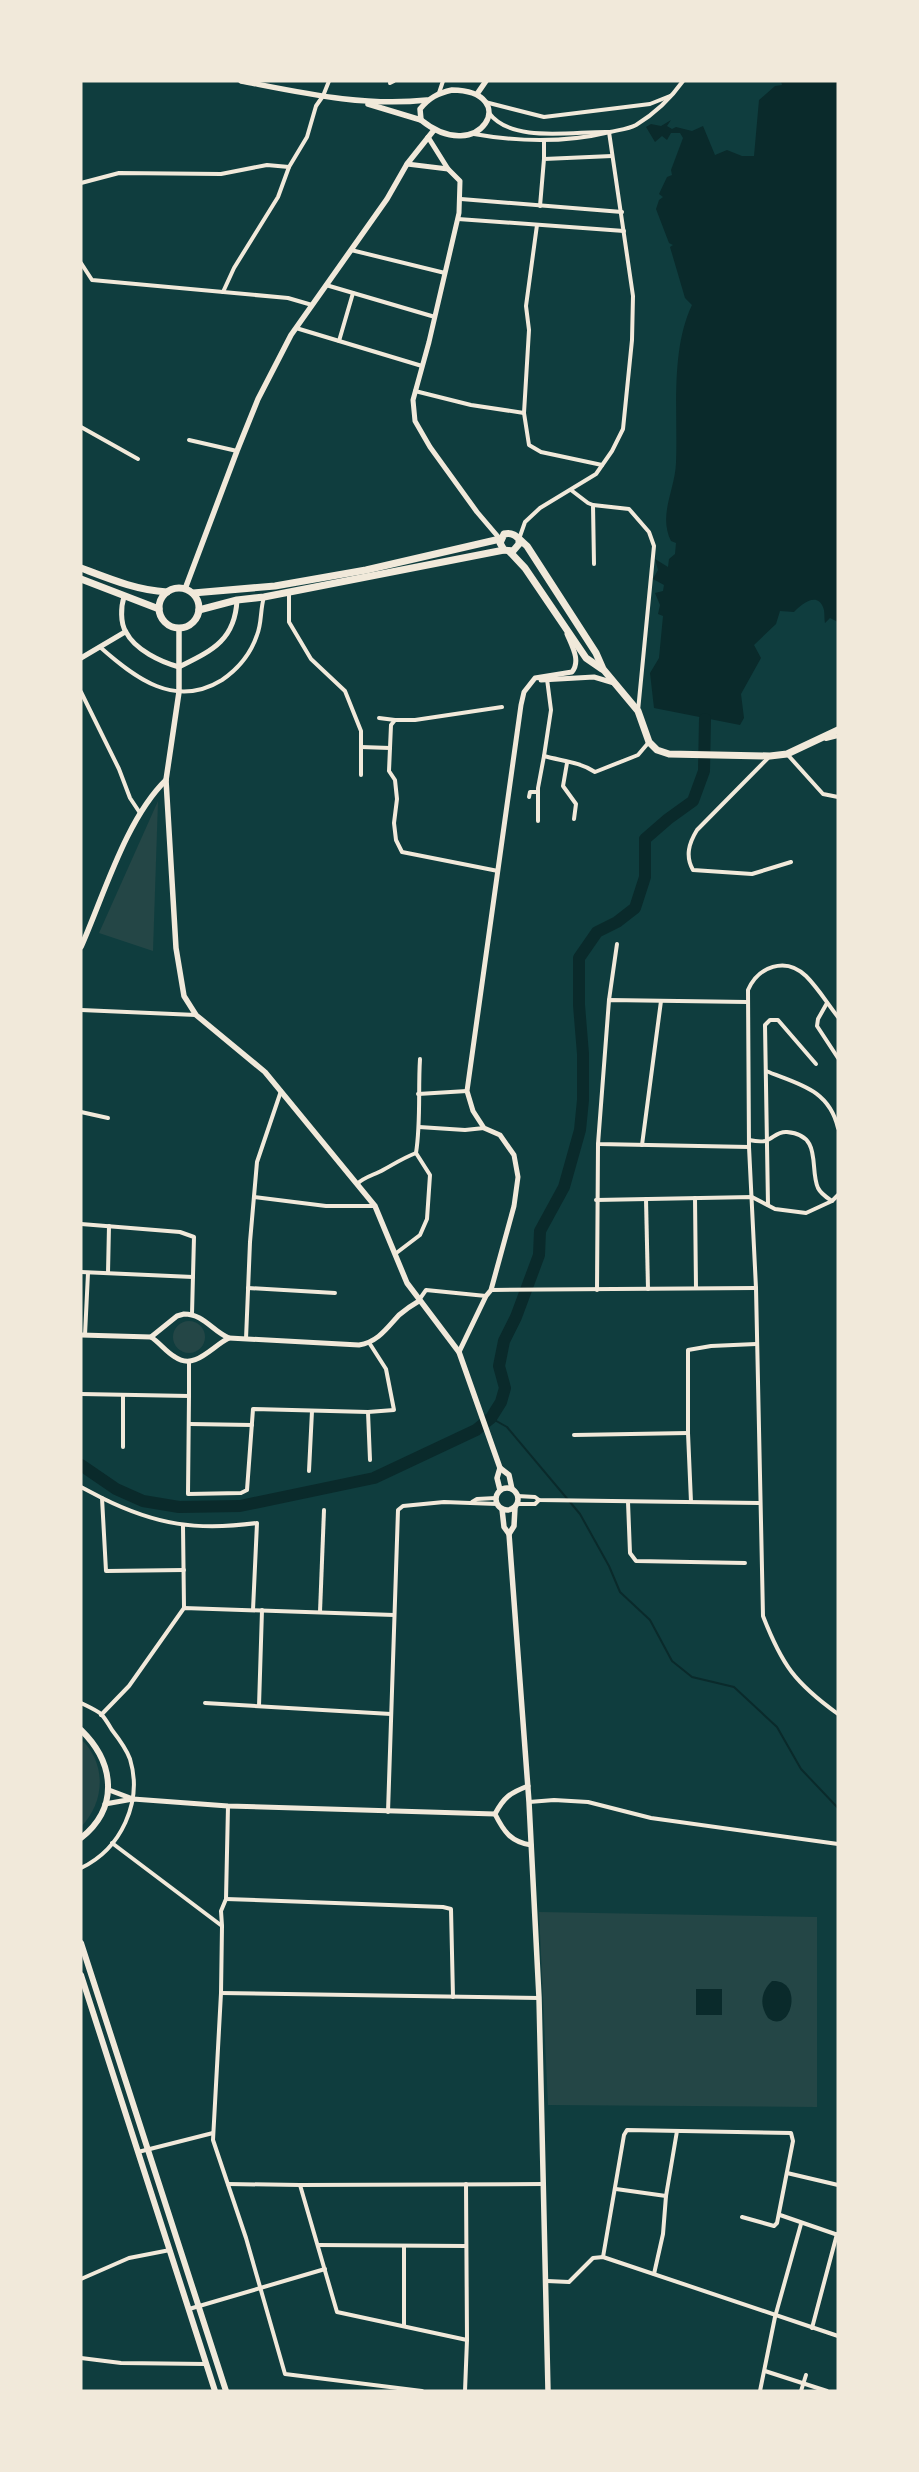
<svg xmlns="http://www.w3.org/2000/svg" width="919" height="2472" font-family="'PT Sans',sans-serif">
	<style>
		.green { fill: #244646 }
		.water { fill: #0a2a2b }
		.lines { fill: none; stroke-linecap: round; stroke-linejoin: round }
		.stream { stroke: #0a2a2b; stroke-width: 2 }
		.river { stroke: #0a2a2b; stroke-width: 12 }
		.minor { stroke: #f1e9da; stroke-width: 4 }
		.tertiary { stroke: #f1e9da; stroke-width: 5 }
		.secondary { stroke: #f1e9da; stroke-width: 5.5 }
		.primary { stroke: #f1e9da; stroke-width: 6 }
		.trunk { stroke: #f1e9da; stroke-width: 7 }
	</style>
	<rect width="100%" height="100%" fill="#0f3d3e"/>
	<!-- green -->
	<g class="green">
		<polygon points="158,801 153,951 99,933"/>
		<circle cx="189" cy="1337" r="16"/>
		<path d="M 81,1739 C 107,1764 105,1802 81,1827 Z"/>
		<polygon points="539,1912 817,1917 817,2107 548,2105"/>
	</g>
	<!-- water -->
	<g class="water">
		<path d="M 781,81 L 838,81 L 838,622 L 830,618 L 825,623 C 824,618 825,611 823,607 C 817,591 800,605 794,612 L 780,611 L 776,624 L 754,645 L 761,658 L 741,694 L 744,718 L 740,725 L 654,708 L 650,673 L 659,658 L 663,616 L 658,614 L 660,605 L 655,593 L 663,591 L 664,585 L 653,579 L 658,570 L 655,559 L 668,567 L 669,559 L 675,554 L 676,543 L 671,541 C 658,515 675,490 676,463 C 678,414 670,351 692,305 L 685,298 L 670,247 L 673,245 L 669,243 L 656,209 L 659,200 L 663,197 L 659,194 L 667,177 L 672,175 L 671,170 L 683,138 L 680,133 L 671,133 L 667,140 L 662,136 L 655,142 L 646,127 L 651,124 L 661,126 L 671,120 L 667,126 L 672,129 L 676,127 L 692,131 L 703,126 L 715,155 L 727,150 L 742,156 L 754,156 L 759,100 L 775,86 L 782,85 Z"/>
		<path d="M 772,1981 C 805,1979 791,2036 768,2018 C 759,2005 761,1991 772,1981 Z"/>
		<rect x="696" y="1989" width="26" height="26"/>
	</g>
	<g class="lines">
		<!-- stream -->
		<polyline class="stream" points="491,1418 507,1427 580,1514 609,1566 620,1592 650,1620 672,1661 692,1677 734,1687 777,1727 801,1769 838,1808"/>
		<!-- river -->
		<polyline class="river" points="81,1465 116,1489 143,1501 179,1507 240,1506 374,1478 476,1430 491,1418 501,1402 505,1388 499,1366 504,1341 516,1317 539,1255 540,1231 564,1187 580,1130 583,1100 583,1054 579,1005 579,958 597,932 617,922 635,908 645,877 645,839 668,819 693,801 704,771 705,719"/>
		<!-- minor -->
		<g class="minor">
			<polyline points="390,83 394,81"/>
			<polyline points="439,93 443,81"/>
			<polyline points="485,102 544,117 650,104 670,96"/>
			<path d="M 489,113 C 512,144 574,131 609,132 L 633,296 L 632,340 L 623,429 L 612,451 L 596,474 L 540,508 L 525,522 L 519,539"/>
			<path d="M 474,134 C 519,142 565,143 610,132 C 618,130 629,129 636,125 C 654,114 671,98 683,81"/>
			<polyline points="544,159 544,140"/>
			<polyline points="81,183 119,173 221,174 267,165 289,167"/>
			<polyline points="461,199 622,212"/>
			<polyline points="540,206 544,159 612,156"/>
			<polyline points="458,219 624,231"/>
			<polyline points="537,225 526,306 529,330 524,413 529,445 541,452 602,465"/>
			<polyline points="351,250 445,273"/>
			<polyline points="81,263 92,280 288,298 312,305"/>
			<polyline points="326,285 435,317"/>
			<polyline points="223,292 234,268 278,197 289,167 307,137 316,106 323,96 329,81"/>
			<polyline points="296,328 422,366"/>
			<polyline points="339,341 353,293"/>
			<polyline points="415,391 471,405 524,413"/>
			<polyline points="81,427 138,459"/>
			<polyline points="189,440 237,451"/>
			<polyline points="571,490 588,503 593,505 594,564"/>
			<polyline points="593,505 629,509 649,532 654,546 638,711"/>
			<polyline points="289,591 289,622 311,659 345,691 361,731 361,775"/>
			<path d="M 100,647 C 135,678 175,709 222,680 C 238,669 251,653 257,635 C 262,623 260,610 264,597"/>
			<path d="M 547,679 L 551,710 L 544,756 C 562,761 580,762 595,772 L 638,755 L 649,742"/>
			<polyline points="81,692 119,769 130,798 140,813"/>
			<polyline points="379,718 395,720"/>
			<polyline points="826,739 838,736"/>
			<polyline points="361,747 390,748"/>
			<polyline points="787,754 823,794 838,797"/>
			<path d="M 770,756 L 697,830 C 689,843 685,856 693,870 L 752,874 L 791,862"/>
			<polyline points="567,763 563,786 576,804 574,819"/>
			<polyline points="529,797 530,792 538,792"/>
			<polyline points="538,821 538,788 544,756"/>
			<polyline points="498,871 402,852 396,840 394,823 397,799 395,780 389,771 391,725 395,720 415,720 502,707"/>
			<polyline points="609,1000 617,944"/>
			<polyline points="747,1002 609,1000 598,1144 749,1147"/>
			<polyline points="827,1003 818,1019 817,1026 838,1058"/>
			<polyline points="81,1010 196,1015"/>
			<path d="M 838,1017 C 827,1003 818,988 806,976 C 785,956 758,967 748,990 L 749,1147 L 756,1288 L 763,1616 C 782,1665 795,1683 838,1714"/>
			<path d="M 766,1071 C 798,1084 829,1089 838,1128"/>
			<polyline points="418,1094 467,1091"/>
			<polyline points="81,1112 108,1118"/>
			<polyline points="419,1127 465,1130 484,1128"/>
			<path d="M 749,1140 C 754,1141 760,1142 765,1141 C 773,1139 777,1131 787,1132 C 823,1135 809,1168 818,1188 C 821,1194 826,1197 832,1201"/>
			<polyline points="642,1145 661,1001"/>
			<path d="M 357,1184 C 364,1177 374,1175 383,1170 C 394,1164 403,1158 416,1153"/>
			<polyline points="254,1197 326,1206 375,1206"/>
			<polyline points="695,1198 696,1288"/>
			<polyline points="646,1199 648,1289"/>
			<polyline points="596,1200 752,1197 775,1209 806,1213 832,1201 838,1195"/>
			<polyline points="768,1205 765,1025 770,1020 778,1020 816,1064"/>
			<polyline points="81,1224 180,1232 194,1237 192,1314"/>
			<path d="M 395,1254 L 420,1235 L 427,1219 L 430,1175 L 416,1153 C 421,1122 418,1090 420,1059"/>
			<polyline points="81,1272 193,1277"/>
			<polyline points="108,1273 109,1226"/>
			<polyline points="248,1288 335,1293"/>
			<polyline points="491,1290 756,1288"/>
			<polyline points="597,1290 598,1144"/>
			<polyline points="419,1300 426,1290 486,1296"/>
			<polyline points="85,1335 88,1273"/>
			<polyline points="246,1339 250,1242 257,1162 281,1091"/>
			<polyline points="81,1394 189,1396 189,1362"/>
			<polyline points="123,1395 123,1447"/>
			<polyline points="189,1396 188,1494 241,1493 247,1490 253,1409 368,1412 394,1410 386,1369 370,1344"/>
			<polyline points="368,1412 370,1460"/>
			<polyline points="190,1424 252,1425"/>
			<polyline points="574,1435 688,1433"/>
			<polyline points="309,1471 312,1411"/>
			<polyline points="81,1487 102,1498 106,1571 184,1570"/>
			<polyline points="517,1496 535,1497 539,1500 759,1503"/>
			<path d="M 102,1498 C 156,1525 197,1531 257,1523 L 253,1610"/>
			<polyline points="472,1502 477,1499 496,1498"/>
			<polyline points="628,1502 630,1553 636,1561 745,1563"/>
			<polyline points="691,1502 688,1433 688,1350 711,1346 756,1344"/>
			<polyline points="517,1504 535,1504 539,1500"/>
			<polyline points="183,1526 184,1608"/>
			<polyline points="320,1612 324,1510"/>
			<path d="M 81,1703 C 87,1706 96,1710 101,1714 C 105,1718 109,1725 112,1730 C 119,1739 126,1748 130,1759 C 143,1802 121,1849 81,1868"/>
			<polyline points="205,1703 391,1714"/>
			<polyline points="259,1706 262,1610"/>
			<polyline points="101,1715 129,1686 184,1608 394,1615"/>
			<polyline points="529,1802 554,1800 588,1802 651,1818 838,1844"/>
			<polyline points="388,1812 398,1510 403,1506 444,1502 497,1504"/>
			<polyline points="112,1843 222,1926 221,1993 213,2140 246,2238 285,2374 422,2391"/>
			<polyline points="226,1899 443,1907 451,1909 453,1997"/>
			<polyline points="222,1926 221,1911 226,1899 228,1806"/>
			<polyline points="221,1993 539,1998"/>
			<polyline points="138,2152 213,2133"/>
			<polyline points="787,2173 838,2185"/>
			<polyline points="228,2184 300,2185 337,2312 467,2340 465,2391"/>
			<polyline points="466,2184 467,2340"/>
			<polyline points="300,2185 544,2184"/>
			<polyline points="616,2189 666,2196"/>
			<polyline points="780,2215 838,2235"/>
			<polyline points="318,2245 466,2246"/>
			<polyline points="603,2257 624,2135 627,2130 791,2133 793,2141 777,2223 774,2226 742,2217"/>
			<polyline points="654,2274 663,2234 666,2196 677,2131"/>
			<polyline points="81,2279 129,2258 170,2250"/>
			<polyline points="547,2281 569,2282 593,2258 603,2257 838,2336"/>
			<polyline points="189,2309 325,2269"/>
			<polyline points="404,2326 404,2246"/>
			<polyline points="812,2328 837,2234"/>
			<polyline points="81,2358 121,2363 206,2364"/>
			<polyline points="765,2371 827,2391"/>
			<polyline points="760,2391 775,2317 801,2224"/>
			<polyline points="801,2391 806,2375"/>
		</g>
		<!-- tertiary -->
		<g class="tertiary">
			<polyline points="428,137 448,169"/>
			<polyline points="407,164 448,169 460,181 459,213 429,342 413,400 415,421 430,447 477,512 500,539"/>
			<path d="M 124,597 C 121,606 120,623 126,632 C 135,650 161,662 179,667 C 211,651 235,641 237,600"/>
			<polyline points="81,658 125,632"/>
			<polyline points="541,680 594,677 614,683"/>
			<path d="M 184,1314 C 204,1314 212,1331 229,1338 C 212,1346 195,1371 175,1357 C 166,1352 160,1343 151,1337 L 177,1316 Z"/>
			<polyline points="81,1335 151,1337"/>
			<path d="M 229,1338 L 359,1345 C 378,1342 387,1328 399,1315 C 405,1310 412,1305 419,1301"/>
			<path d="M 459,1352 L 486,1296 L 491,1290 L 514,1206 L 518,1177 L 514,1155 L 500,1135 L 484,1128 L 473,1111 L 467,1091 L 521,705 L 524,692 L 535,678 L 572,672 C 581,661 572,646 567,634"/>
			<path d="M 528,1786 C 510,1793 504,1797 495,1814 C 504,1832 511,1842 531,1845"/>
			<polyline points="109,1790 133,1799"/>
			<polyline points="105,1804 133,1799 228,1806 495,1814"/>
		</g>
		<!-- secondary -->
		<g class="secondary">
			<path d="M 241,81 C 303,93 364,107 427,100"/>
			<path d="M 452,90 C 523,91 480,168 421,120 L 420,109 C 429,98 438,93 452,90 Z"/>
			<polyline points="477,94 486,81"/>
			<polyline points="368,104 421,120"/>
			<polyline points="185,589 237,451 258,399 291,335 387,199 407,164 434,130"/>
			<polyline points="179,628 179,692 166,780 176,948 184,996 196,1015 265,1072 375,1206 407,1283 459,1352 500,1468 497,1478 500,1490"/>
			<path d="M 81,947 C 104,895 126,819 166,780"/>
			<polyline points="500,1468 509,1475 512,1489"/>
			<circle cx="507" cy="1499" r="11"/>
			<polyline points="515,1507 514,1526 509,1534 529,1802 539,1998 548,2391"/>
			<polyline points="502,1509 504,1527 509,1534"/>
		</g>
		<!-- primary -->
		<g class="primary">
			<path d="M 81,1730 C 114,1762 120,1807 81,1838"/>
			<polyline points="81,1943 226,2391"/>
			<polyline points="81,1975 215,2391"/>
		</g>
		<!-- trunk -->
		<g class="trunk">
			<path d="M 519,539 L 519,544 L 513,551 L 504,550 L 500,543 L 504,534 C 515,531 519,540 527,546 L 596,653 L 603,669 L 638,711 L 649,742 L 657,750 L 669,754 L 770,756 L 787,754 L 838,730"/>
			<polyline points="509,551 525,568 586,658 602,669"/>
			<path d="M 81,568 C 110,579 136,590 167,592"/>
			<polyline points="81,579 159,609"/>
			<circle cx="179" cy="608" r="20"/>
			<polyline points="193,593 275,586 366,570 500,539"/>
			<polyline points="199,610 237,600 264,597 504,550"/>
		</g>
	</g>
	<!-- border -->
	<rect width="919" height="2472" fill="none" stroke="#f1e9da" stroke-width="165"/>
</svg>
